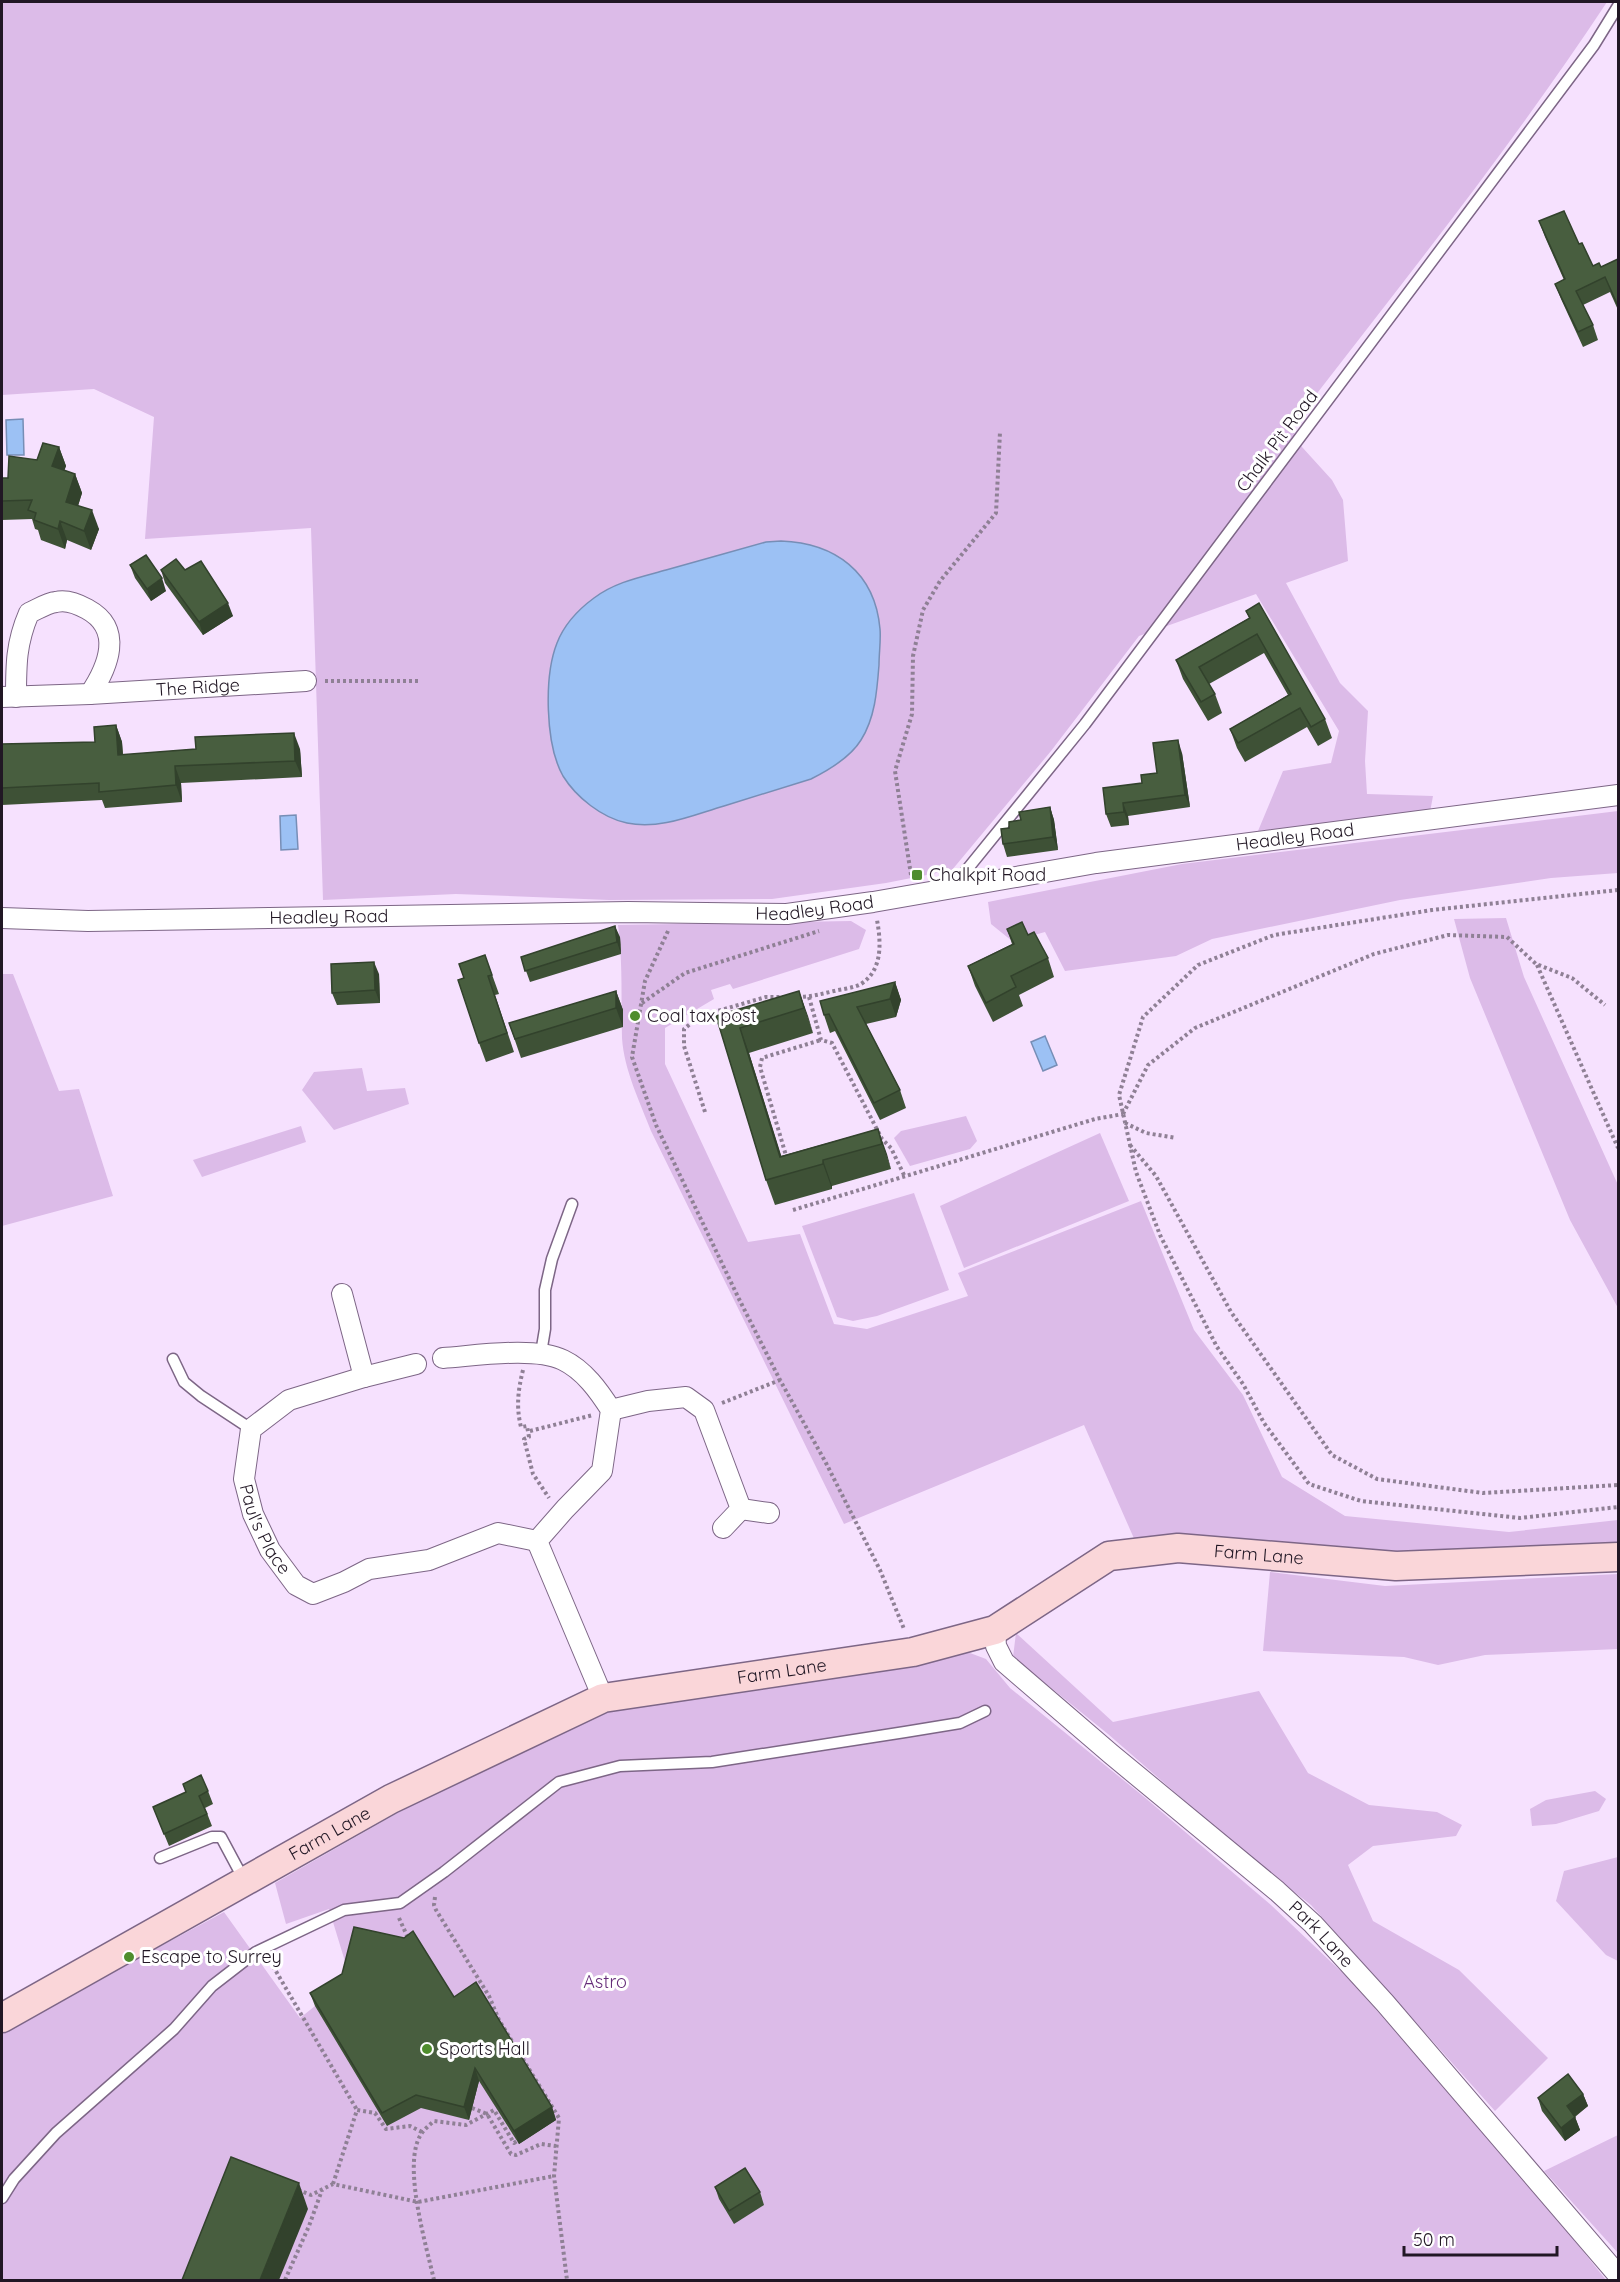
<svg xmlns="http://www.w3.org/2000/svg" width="1620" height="2282" font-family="Quicksand,sans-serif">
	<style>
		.green { fill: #dcbbe8 }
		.water { fill: #9cc1f4; stroke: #778eb6; stroke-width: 1.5 }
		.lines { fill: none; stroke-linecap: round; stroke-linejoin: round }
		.lane-casing { stroke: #7d6686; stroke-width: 13 }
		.street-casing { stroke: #7d6686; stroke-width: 22 }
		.secondary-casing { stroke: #7d6686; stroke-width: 31 }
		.path { stroke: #8f8095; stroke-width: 4; stroke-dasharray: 3 3; stroke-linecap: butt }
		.lane { stroke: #fff; stroke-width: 10 }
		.street { stroke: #fff; stroke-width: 20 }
		.secondary { stroke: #fad6d9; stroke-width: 28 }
		.wall { fill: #3e5136 }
		.shaded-wall { fill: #32422c }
		.building { fill: #485e3f; stroke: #32422c; stroke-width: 1.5 }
		.poi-dot { fill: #4f8d2d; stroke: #fff; stroke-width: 2 }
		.labels { text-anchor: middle; stroke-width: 6; stroke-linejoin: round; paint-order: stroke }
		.street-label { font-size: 18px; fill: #211724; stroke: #fff }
		.poi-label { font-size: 18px; fill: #211724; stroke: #fff; text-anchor: start }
		.park-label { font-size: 18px; fill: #652c79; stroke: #fff }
	</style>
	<rect width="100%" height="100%" fill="#f6e1fe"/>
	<!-- green -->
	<g class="green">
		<path d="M 2,2 L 1607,2 C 1510,149 1399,287 1291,427 L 1302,447 L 1332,480 L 1343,500 L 1348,561 L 1286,583 L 1340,683 L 1368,711 L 1365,761 L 1367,794 L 1433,796 L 1430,812 L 1258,831 L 1283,771 L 1331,763 L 1339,731 L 1256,594 L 1139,636 L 1051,751 L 952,870 L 886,883 L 772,899 L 609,900 L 456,894 L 323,900 L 311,528 L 145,539 L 154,417 L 94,389 L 2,395 Z"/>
		<polygon points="1618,811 1618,873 1551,878 1400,900 1212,939 1176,956 1065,971 1045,932 1012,941 991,924 988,902 1182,864"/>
		<polygon points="1506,918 1524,977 1618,1185 1618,1308 1570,1220 1470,978 1454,919"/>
		<path d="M 851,921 L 866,930 L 859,949 L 733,989 L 730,984 L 711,990 L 714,999 L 665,1028 L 665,1064 L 748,1242 L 800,1234 L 834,1324 L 867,1329 L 968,1296 L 958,1273 L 1141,1201 L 1194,1330 L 1243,1395 L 1282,1477 L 1345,1516 L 1509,1532 L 1618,1520 L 1618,1545 L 1398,1555 L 1157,1535 L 1136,1543 L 1084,1425 L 844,1524 L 651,1131 C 640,1102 624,1070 622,1038 C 621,1000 623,963 618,925 Z"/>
		<polygon points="2,974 13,974 59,1091 79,1089 113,1196 2,1226"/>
		<polygon points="362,1068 367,1091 405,1088 409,1104 334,1130 302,1090 314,1072"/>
		<polygon points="966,1116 977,1141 970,1149 910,1166 894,1138 901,1131"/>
		<polygon points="301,1126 306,1142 202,1177 193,1160"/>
		<polygon points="1100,1133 1129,1201 964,1268 940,1206"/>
		<polygon points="914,1193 949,1290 877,1316 853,1321 837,1317 802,1226"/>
		<polygon points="1270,1572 1385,1586 1618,1574 1618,1649 1485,1655 1438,1665 1404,1657 1263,1651"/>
		<polygon points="1016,1633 1113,1722 1259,1691 1308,1773 1369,1805 1437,1812 1462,1825 1456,1836 1373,1846 1348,1865 1373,1921 1459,1970 1548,2058 1495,2111 1311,1905 1249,1857 1108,1734 1013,1657"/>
		<polygon points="970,1653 986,1659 1010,1688 1143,1796 1271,1905 1349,1979 1535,2191 1606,2280 2,2280 2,2032 224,1912 300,2018 315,2006 347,1987 347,1968 329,1909 286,1924 275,1883 429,1795 576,1720 627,1703 934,1655"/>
		<polygon points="1595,1791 1606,1799 1599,1811 1556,1824 1532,1826 1530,1809 1546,1800"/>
		<polygon points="1618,1857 1618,1961 1606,1955 1556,1901 1564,1871"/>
		<polygon points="1618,2135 1618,2253 1544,2171"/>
	</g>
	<!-- water -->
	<g class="water">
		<polygon points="23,419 24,455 7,455 6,420"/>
		<path d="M 781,541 C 835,543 875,572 880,629 C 881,640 879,653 879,665 C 877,691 875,718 861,740 C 850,758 829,770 811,779 C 782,788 753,797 724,806 C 693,815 660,830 627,823 C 602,818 576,797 563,776 C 545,744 544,676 557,643 C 564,625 579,609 594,598 C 615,582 641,577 666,570 C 699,561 733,551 766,542 Z"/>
		<polygon points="296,815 298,849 281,850 280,816"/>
		<polygon points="1045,1036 1057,1065 1043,1071 1031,1042"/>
	</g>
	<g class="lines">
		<!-- lane casing -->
		<g class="lane-casing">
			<g id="lane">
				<polyline points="952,888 1085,724 1594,45 1618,6"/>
				<polyline points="541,1353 545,1329 545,1290 552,1259 572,1204"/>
				<polyline points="173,1359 184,1382 201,1396 251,1429"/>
				<polyline points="160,1858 212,1837 221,1837 244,1880"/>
				<polyline points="2,2198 14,2179 56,2133 174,2029 212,1986 256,1952 344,1910 400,1903 444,1872 559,1782 620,1766 712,1762 905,1732 960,1723 985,1711"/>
			</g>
		</g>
		<!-- street casing -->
		<g class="street-casing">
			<g id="street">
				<path id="s1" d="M 2,697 L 90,694 L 306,681"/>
				<path d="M 16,697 C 16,665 16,643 29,613 C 38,609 47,603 56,602 C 67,599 78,604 87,609 C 124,629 108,667 90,694"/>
				<path id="s2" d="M 2,918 L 88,921 L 628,912 L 787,914 L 873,902 L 1096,863 L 1618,795"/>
				<polyline points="342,1294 364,1377"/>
				<path d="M 443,1358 C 474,1356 535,1346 563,1360 C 584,1370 599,1391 611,1410 L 602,1471 L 565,1509 L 537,1541 L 603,1698"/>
				<path id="s3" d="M 416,1364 L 364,1377 L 289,1400 L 251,1429 L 244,1479 L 253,1514 L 270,1550 L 296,1585 L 313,1594 L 344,1582 L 369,1569 L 429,1560 L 498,1533 L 537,1541"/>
				<polyline points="611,1410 648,1401 686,1397 704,1410 741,1509 723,1528"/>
				<polyline points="741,1509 769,1513"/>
				<path id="s4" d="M 995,1630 L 996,1646 L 1004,1662 L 1111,1754 L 1277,1891 L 1313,1924 L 1385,2003 L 1618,2275"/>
			</g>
		</g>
		<!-- secondary casing -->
		<g class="secondary-casing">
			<g id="secondary">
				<path id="s5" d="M 2,2018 L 391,1799 L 603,1698 L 913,1652 L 995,1630 L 1109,1556 L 1178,1548 L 1396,1566 L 1618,1557"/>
			</g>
		</g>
		<!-- path -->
		<g class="path">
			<polyline points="325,681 421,681"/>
			<polyline points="911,875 895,771 912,714 913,656 923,610 940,581 996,513 1000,432"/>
			<polyline points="1618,890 1432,910 1274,935 1198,965 1143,1017 1119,1095 1136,1172 1160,1235 1217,1347 1243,1384 1264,1423 1309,1484 1361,1501 1520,1518 1618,1507"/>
			<polyline points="668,931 645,981 632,1057 656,1125 739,1299 780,1380 826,1463 880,1570 904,1629"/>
			<polyline points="1537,965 1618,1148"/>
			<path d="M 797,997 C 810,997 821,994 834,991 C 842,989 854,988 861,984 C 883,970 881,942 877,920"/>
			<polyline points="809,997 821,1040 832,1043 882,1139 891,1148 905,1177"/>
			<polyline points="642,1003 685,973 819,931"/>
			<polyline points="705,1112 684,1046 684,1029 700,1016 766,997 783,997"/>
			<polyline points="1123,1114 1148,1065 1195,1028 1374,954 1448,935 1507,937 1536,964 1572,978 1605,1005"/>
			<polyline points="1125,1123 1146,1133 1176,1138"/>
			<polyline points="1130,1145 1156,1176 1231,1312 1332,1455 1377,1479 1483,1493 1618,1485"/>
			<polyline points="787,1159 760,1067 762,1058 821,1040"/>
			<polyline points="793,1210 1095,1119 1123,1114"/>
			<path d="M 523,1370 C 518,1390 516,1407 521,1427 L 527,1426 L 529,1437 L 524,1439 L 533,1474 L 549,1498"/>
			<polyline points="722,1403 780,1380"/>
			<polyline points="530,1431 593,1415"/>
			<polyline points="435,1897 434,1905 436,1910 489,1996 499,2020 559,2118 554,2176 567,2280"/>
			<polyline points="399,1918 408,1938"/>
			<polyline points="270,1961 357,2110"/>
			<polyline points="472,2108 487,2114 511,2154 516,2155 541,2144 556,2146"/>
			<polyline points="333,2184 357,2110 375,2113 386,2129 410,2126 422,2132"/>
			<polyline points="298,2190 311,2195 333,2184 418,2202 554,2176"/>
			<polyline points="285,2280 309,2226 322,2190"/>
			<path d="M 434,2280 C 426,2245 406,2177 417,2143 C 420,2133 426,2128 434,2121 L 466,2125 L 494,2110 L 514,2143 L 517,2141"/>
		</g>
		<!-- lane -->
		<use href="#lane" class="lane"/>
		<!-- street -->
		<use href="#street" class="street"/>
		<!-- secondary -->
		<use href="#secondary" class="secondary"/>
	</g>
	<!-- wall -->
	<g class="wall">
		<polygon points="1539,221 1579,244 1593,266 1601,267 1618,259 1618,310 1610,292 1583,305 1593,325 1598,340 1583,347 1561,299 1555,284 1564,280 1545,237"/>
		<polygon points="59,447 66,466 64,470 75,474 82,493 78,506 99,529 91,550 67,540 65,549 41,540 38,530 35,529 32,519 2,520 2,478 8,478"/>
		<polygon points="130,565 166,591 151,601 135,578"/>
		<polygon points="161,570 185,570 233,616 203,635 165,583"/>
		<polygon points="1246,611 1325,719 1332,738 1318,746 1307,727 1245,762 1237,748 1230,729 1288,695 1264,653 1209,684 1215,694 1222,713 1208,721 1183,679 1176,660 1249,618"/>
		<polygon points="116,725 122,742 123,755 300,749 302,777 181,783 182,802 105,808 102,800 2,805 2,744 95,742"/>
		<polygon points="1182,753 1190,807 1128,816 1129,825 1111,827 1106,814 1142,783 1157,773"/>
		<polygon points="1050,807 1054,820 1058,850 1007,857 1003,844 1009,828 1021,820"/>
		<polygon points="1007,929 1028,935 1048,958 1054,977 1019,995 1023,1006 993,1022 975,986 968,966 1012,944"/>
		<polygon points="620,937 621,954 530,982 521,957"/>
		<polygon points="485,955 499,994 495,995 514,1052 486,1062 479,1043"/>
		<polygon points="379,974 380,1003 337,1005 332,993"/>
		<polygon points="895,982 901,1000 896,1017 866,1024 900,1090 906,1108 880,1120 835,1031 830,1033 824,1015"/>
		<polygon points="616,991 623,1010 623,1027 521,1058 509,1023"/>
		<polygon points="799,991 813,1033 749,1053 781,1156 878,1129 891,1169 832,1186 832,1189 775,1205 766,1180 716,1016"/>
		<polygon points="183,1784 208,1791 213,1804 205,1808 212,1826 169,1846 153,1807 186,1792"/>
		<polygon points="310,1993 454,1997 552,2107 556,2120 519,2144 479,2081 469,2120 421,2108 387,2126 315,2006"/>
		<polygon points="1583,2094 1588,2106 1575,2117 1580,2130 1565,2141 1542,2111 1538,2098"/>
		<polygon points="715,2187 760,2192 764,2205 734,2224 719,2199"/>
	</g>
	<!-- shaded-wall -->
	<g class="shaded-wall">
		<polygon points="59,447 66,466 59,486 52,466"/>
		<polygon points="75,474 82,493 73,521 66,502"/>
		<polygon points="92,510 99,529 91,550 84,531"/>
		<polygon points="60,521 67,540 65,549 58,529"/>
		<polygon points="162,578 166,591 151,601 147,589"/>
		<polygon points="228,603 233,616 203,635 199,622"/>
		<polygon points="116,725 122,742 124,772 118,755"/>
		<polygon points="294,733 300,749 302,777 295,761"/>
		<polygon points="1178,740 1182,753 1190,807 1185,795"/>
		<polygon points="175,766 181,783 182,802 176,785"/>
		<polygon points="1123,803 1128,816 1129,825 1124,812"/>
		<polygon points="1050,807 1054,820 1058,850 1053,837"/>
		<polygon points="615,926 620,937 621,954 617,942"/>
		<polygon points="374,962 379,974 380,1003 375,990"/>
		<polygon points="895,982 901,1000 896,1017 890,999"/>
		<polygon points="616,991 623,1010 623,1027 616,1008"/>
		<polygon points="799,991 808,1016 813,1033 804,1008"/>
		<polygon points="740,1028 749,1053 787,1174 780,1157"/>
		<polygon points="878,1129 887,1154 891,1169 882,1144"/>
		<polygon points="823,1160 832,1186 832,1189 823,1164"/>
		<polygon points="475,2068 479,2081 469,2120 464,2107"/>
		<polygon points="1583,2094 1588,2106 1571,2119 1567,2106"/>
		<polygon points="552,2107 556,2120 519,2144 514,2131"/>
		<polygon points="1575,2117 1580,2130 1565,2141 1561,2128"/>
		<polygon points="299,2183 308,2209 279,2280 260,2280"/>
	</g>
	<!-- building -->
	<g class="building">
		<polygon points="1564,211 1579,244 1582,243 1593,266 1599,263 1601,267 1618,259 1618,306 1605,277 1576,291 1593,325 1578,332 1555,284 1565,279 1539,221"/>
		<polygon points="43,443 59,447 52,466 75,474 66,502 92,510 84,531 60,521 58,529 34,520 36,513 28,510 32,500 2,501 2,478 8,478 9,456 37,460"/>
		<polygon points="146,555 162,578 147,589 130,565"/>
		<polygon points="176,559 185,570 201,561 228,603 199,622 161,570"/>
		<polygon points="1259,603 1325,719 1311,727 1300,708 1238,743 1230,729 1291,694 1257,634 1199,667 1215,694 1201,702 1176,660 1250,618 1246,611"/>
		<polygon points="116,725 118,755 196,749 195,737 294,733 295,761 175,766 176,785 99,792 99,783 2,788 2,744 95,742 94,727"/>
		<polygon points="1178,740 1185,795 1123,803 1124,812 1106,814 1103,788 1142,783 1141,775 1157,773 1153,743"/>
		<polygon points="1050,807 1053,837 1003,844 1001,829 1009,828 1009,822 1021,820 1019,812"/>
		<polygon points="1022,922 1028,935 1034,932 1048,958 1011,976 1016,987 986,1003 968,966 1014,944 1007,929"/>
		<polygon points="615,926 617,942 525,971 521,957"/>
		<polygon points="485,955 492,975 488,976 507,1033 479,1043 458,980 464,978 459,964"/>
		<polygon points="374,962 375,990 332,993 331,964"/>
		<polygon points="895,982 890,999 857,1007 900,1090 874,1103 829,1014 824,1015 820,1001"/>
		<polygon points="616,991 616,1008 515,1039 509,1023"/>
		<polygon points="799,991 804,1008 740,1028 780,1157 878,1129 882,1144 823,1160 823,1164 766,1180 716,1016"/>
		<polygon points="201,1775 208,1791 199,1796 207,1814 164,1834 153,1807 186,1792 183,1784"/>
		<polygon points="354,1927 404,1938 413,1931 454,1997 476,1982 552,2107 514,2131 475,2068 464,2107 416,2095 382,2113 310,1993 342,1974"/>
		<polygon points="1568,2074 1583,2094 1567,2106 1575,2117 1561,2128 1538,2098"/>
		<polygon points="231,2157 299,2183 260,2280 182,2280"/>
		<polygon points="745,2168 760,2192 729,2211 715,2187"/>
	</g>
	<!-- markers -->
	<g class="poi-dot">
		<rect x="911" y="869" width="12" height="12" rx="3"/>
		<circle cx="635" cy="1016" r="6"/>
		<circle cx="129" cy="1957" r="6"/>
		<circle cx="427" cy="2049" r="6"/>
	</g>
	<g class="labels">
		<!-- street labels -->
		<g class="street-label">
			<text transform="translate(1277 441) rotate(-53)" y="6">Chalk Pit Road</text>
			<text dy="6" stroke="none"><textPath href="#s1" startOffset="196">The Ridge</textPath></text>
			<text dy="6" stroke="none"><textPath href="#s2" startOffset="1299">Headley Road</textPath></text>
			<text dy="6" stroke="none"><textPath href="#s2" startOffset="813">Headley Road</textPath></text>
			<text dy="6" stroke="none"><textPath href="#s2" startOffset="327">Headley Road</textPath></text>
			<text dy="6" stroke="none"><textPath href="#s3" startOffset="285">Paul's Place</textPath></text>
			<text dy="6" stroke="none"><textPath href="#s5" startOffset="1366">Farm Lane</textPath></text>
			<text dy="6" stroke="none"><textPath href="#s5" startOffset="862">Farm Lane</textPath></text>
			<text dy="6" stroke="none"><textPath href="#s5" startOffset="376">Farm Lane</textPath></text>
			<text dy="6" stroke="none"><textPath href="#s4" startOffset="452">Park Lane</textPath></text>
		</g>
		<!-- poi labels -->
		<g class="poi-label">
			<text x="929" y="881">Chalkpit Road</text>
			<text x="647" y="1022">Coal tax post</text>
			<text x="141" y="1963">Escape to Surrey</text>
			<text x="439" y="2055">Sports Hall</text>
		</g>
		<!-- park labels -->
		<g class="park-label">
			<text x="605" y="1988">Astro</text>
		</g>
	</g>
	<!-- border -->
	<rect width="1620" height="2282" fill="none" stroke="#211724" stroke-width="6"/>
	<!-- scale -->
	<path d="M1404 2246v9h153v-9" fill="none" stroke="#211724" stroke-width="3"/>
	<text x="1413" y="2246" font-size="18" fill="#211724" stroke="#ffffff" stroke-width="4.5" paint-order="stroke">50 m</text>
</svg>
